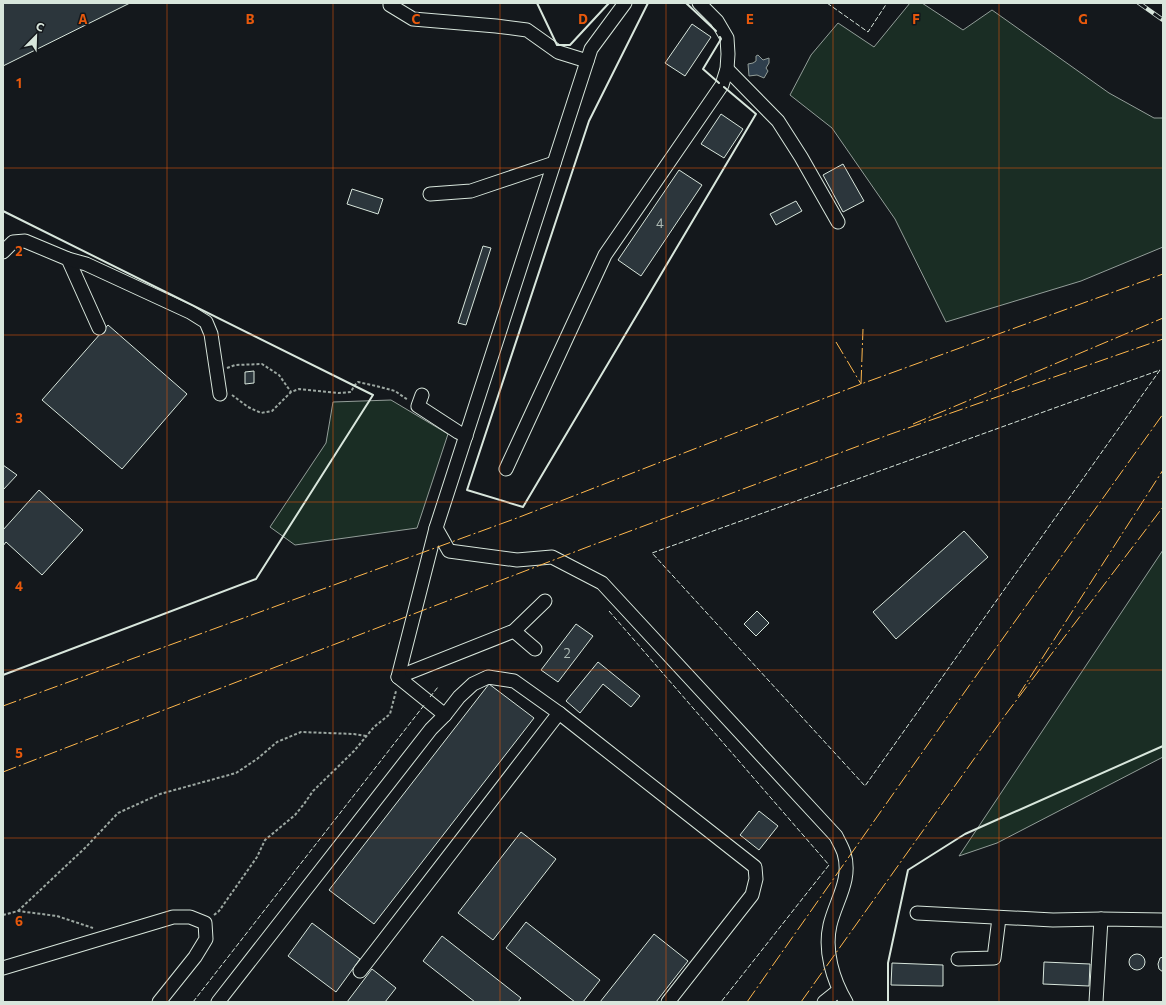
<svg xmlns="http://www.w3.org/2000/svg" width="1166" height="1005" font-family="Commissioner,sans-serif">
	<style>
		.green { fill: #1a2d24; stroke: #939e99 }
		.water { fill: #2f3f4d; stroke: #939e99 }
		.building { fill: #2c363c; stroke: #d8e6dc }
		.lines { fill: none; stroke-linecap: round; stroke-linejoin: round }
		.minor-casing { stroke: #d8e6dc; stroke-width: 15 }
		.path { stroke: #9da8a2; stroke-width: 2; stroke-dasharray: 3 2; stroke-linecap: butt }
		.minor { stroke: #14181c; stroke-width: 13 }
		.rail-casing { stroke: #d8e6dc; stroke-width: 4.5 }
		.rail { stroke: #14181c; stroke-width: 3; stroke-dasharray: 9; stroke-linecap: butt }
		.fence { stroke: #d8e6dc; stroke-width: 1; stroke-dasharray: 5 2; stroke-linecap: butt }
		.wall { stroke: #d8e6dc; stroke-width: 2 }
		.power { stroke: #ffb74d; stroke-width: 1; stroke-dasharray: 14 3 2 3; stroke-linecap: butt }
		.grid { fill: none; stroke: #e8590c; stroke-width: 1; stroke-opacity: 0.55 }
		.labels { text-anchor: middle; stroke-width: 3; stroke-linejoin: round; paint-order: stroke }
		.number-label { font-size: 13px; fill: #adbab4 }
		.grid-label { font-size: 13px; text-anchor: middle; font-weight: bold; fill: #e8590c; stroke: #14181c; stroke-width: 3; stroke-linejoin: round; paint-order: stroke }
	</style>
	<rect width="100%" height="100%" fill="#14181c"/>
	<!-- green -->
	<g class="green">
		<polygon points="910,3 922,3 963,30 992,10 1109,93 1154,118 1163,118 1163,247 1081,281 946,322 895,219 832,128 790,95 811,55 838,23 874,47"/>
		<polygon points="391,400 448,434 417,528 295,545 270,527 326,443 333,402"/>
		<polygon points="1163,550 1163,757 997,843 959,856"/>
	</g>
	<!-- water -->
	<polygon class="water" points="758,55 763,60 769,58 769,63 766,68 768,71 764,78 757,75 749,76 748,64 753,63 756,61 756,56"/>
	<!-- building -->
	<g class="building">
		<polygon points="3,3 130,3 3,66"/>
		<polygon points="692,24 711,37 685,76 665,63"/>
		<polygon points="721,114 743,129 724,158 701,144"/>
		<polygon points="843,164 864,201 843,212 823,175"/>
		<polygon points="679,170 702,185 641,276 618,260"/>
		<polygon points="352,189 383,199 378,214 347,204"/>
		<polygon points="796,201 802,211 776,225 770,214"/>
		<polygon points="483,246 491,248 466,325 458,323"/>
		<polygon points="108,325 187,394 122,469 42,400"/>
		<polygon points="254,371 254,383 245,384 245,372"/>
		<polygon points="3,465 17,475 3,490"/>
		<polygon points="39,490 83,530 42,575 6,542 3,546 3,530"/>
		<polygon points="964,531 988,557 896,639 873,612"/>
		<polygon points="757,611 769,623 756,636 744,624"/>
		<polygon points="576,624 593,636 558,682 541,670"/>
		<polygon points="598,662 640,696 631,707 603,684 580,713 566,701"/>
		<polygon points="489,684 534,718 374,924 329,890"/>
		<polygon points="759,811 778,826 759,850 740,835"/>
		<polygon points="521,832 556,859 493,940 458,913"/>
		<polygon points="526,922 600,980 583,1002 575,1002 506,948"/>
		<polygon points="312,923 360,959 336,992 288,956"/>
		<polygon points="654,934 688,961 656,1002 600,1002"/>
		<polygon points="442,936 521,998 518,1002 475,1002 423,961"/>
		<circle cx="1137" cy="962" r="8"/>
		<polygon points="1163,957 1163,972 1159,969 1158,964 1160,958"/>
		<polygon points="1044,962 1090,964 1089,986 1043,984"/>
		<polygon points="892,963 943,965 943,986 891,985"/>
		<polygon points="372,969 396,988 385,1002 347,1002"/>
	</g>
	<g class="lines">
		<!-- minor casing -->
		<g class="minor-casing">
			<g id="minor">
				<polyline points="390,3 390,5 413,19 496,26 527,30 558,52 587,61"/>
				<path d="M 625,3 L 591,49 L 436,528 L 449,551 L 517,560 L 552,557 L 602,583 L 836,836 C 839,842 842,847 844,853 C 852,880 836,900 830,925 C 824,951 833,980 846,1002"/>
				<polyline points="727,69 778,121 801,157 838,222"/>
				<polyline points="430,194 471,191 554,163"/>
				<polyline points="3,252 13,242 25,241 68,259 99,328"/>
				<polyline points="68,259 86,264 190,312 206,322 211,334 220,394"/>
				<polyline points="422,395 418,406 458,432 466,436"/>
				<polyline points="506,469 605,255 722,85 727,69 728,54 727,38 717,21 699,3"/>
				<polyline points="514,631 535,649"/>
				<polyline points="398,677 514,631 545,601"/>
				<polyline points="559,713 755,867 756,879 752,895 668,1002"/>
				<polyline points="917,913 1053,920 1101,919 1163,920"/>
				<polyline points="958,959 994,958 999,918"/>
				<polyline points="3,968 173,917 190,917 205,923 206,939 195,957 159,1002"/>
				<polyline points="360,971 559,713 514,681 488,677 473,684 459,697 445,715 398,677 436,528"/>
				<polyline points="218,1002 431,729 445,715"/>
				<polyline points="824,1002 839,990"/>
				<polyline points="1096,1002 1101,919"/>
			</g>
		</g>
		<!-- path -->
		<g class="path">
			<polyline points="227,368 235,365 262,364 279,375 291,392"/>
			<polyline points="232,395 248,407 261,413 272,411 291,392 299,389 339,393 351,392 354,386 358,382 376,386 395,391 408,400"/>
			<polyline points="18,911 86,847 118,813 160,794 236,773 257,759 277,742 301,732 354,734 366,736"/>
			<polyline points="3,915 18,911 57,916 93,928"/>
			<polyline points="214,915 219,911 257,857 265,840 295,815 304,804 313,791 354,751 374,727 390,714 396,691"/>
		</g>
		<!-- minor -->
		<use href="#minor" class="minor"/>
		<!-- rail casing -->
		<g class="rail-casing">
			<polyline id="rail" points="1139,3 1163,20"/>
		</g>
		<!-- rail -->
		<use href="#rail" class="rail"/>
		<!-- fence -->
		<g class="fence">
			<polyline points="827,3 868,32 887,3"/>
			<polygon points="1160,370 865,786 652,553"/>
			<polyline points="609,611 829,865 721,1002"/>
			<polyline points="430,697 438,687"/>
			<polyline points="193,1002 425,704"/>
		</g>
		<!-- wall -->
		<g class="wall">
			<polyline points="537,3 557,45 570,45 609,3"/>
			<polyline points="648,3 589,121 467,490 523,507 756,114 724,87"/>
			<polyline points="686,3 716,31"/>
			<polyline points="719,83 703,69 721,39 720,37"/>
			<polyline points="3,211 373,395 256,579 3,675"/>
			<polyline points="888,1002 888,963 908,870 965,834 1163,746"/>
		</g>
		<!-- power -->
		<g class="power">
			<polyline points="836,342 861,384"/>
			<polyline points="861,384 863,329"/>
			<polyline points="913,424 1163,318"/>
			<polyline points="1018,696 1163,470"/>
			<polyline points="3,706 517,518 861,384 1163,274"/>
			<polyline points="3,772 590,546 888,435 1163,339"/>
			<polyline points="747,1002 971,683 1163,414"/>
			<polyline points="801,1002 1006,714 1163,507"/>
		</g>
	</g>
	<!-- grid -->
	<path class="grid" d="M 167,3 L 167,1002M 333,3 L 333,1002M 500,3 L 500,1002M 666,3 L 666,1002M 833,3 L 833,1002M 999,3 L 999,1002M 3,168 L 1163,168M 3,335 L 1163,335M 3,502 L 1163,502M 3,670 L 1163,670M 3,838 L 1163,838"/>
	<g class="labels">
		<!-- number labels -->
		<g class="number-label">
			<text x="660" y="228">4</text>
			<text x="567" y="658">2</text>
		</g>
	</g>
	<g class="grid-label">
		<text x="83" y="24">A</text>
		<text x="250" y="24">B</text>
		<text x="416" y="24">C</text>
		<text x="583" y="24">D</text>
		<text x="750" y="24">E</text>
		<text x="916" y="24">F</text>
		<text x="1083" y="24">G</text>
		<text x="19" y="88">1</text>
		<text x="19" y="256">2</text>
		<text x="19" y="423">3</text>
		<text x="19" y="591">4</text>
		<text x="19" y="758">5</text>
		<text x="19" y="926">6</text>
	</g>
	<!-- border -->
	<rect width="1166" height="1005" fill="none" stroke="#d8e6dc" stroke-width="8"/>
	<!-- north arrow -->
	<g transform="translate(36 36) rotate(23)" stroke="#14181c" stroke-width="3" paint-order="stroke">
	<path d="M0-3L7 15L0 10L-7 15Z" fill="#d8e6dc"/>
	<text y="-6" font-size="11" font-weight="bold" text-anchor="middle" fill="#d8e6dc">С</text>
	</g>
</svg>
